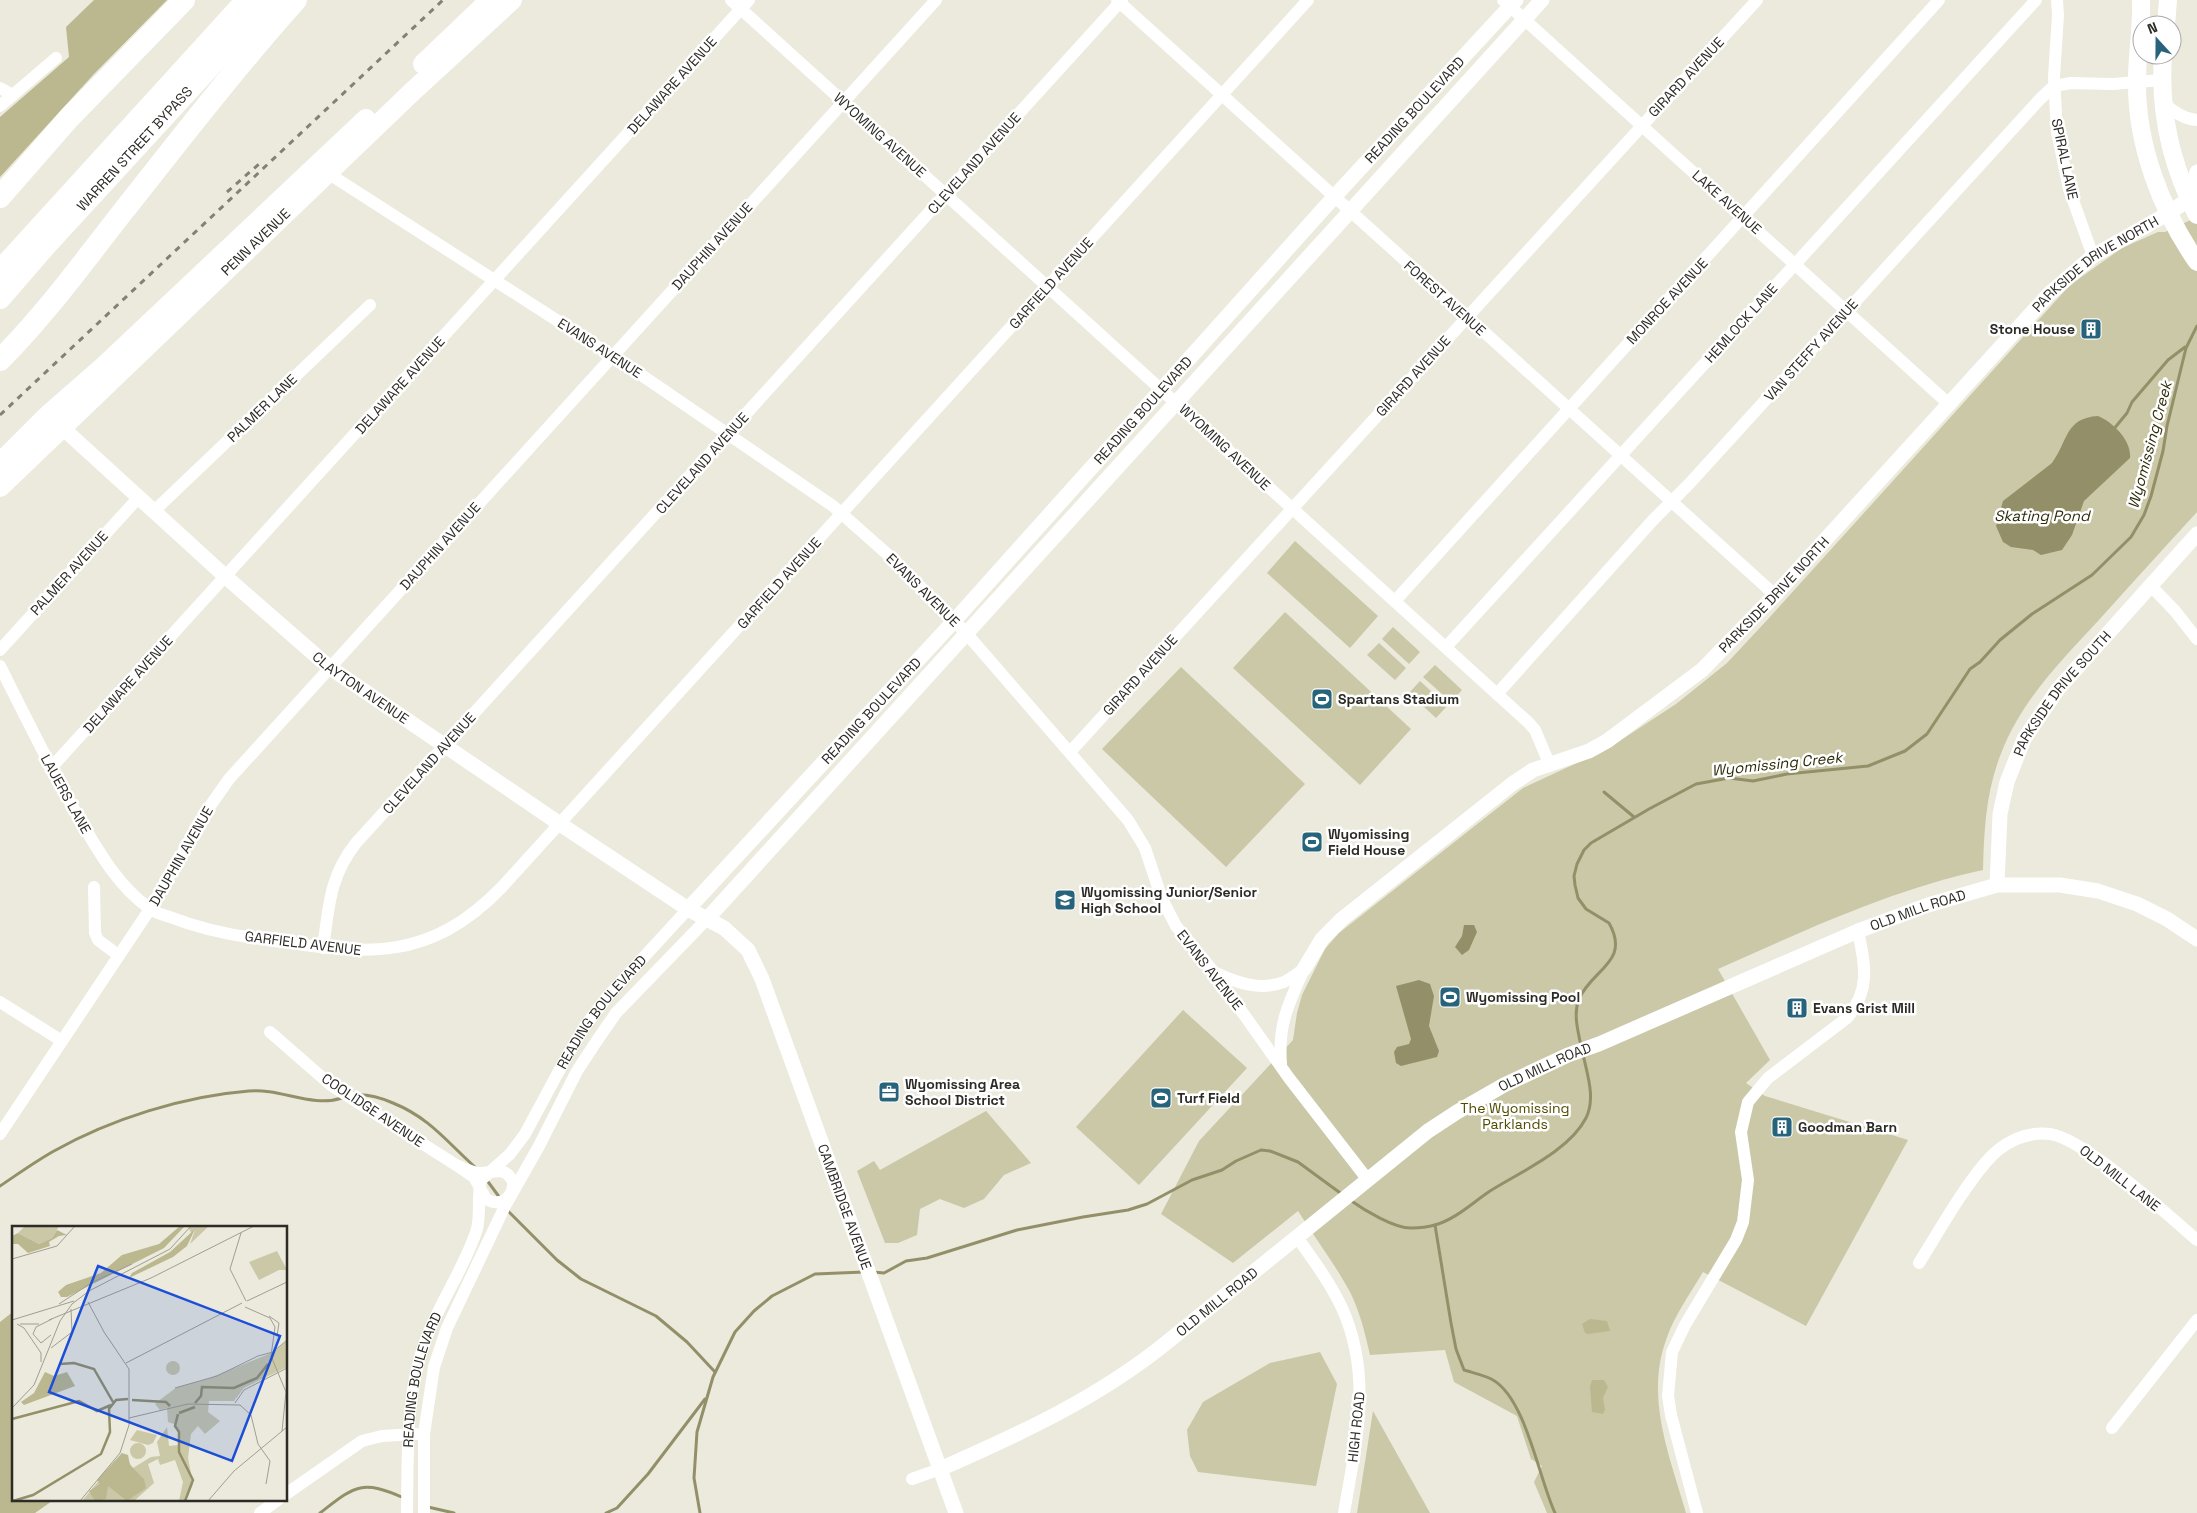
<svg xmlns="http://www.w3.org/2000/svg" width="2197" height="1513" font-family="'Space Grotesk',sans-serif">
	<style>
		.green { fill: #cac8a7 }
		.forest { fill: #bbb88f }
		.water { fill: #939069 }
		.lines { fill: none; stroke-linecap: round; stroke-linejoin: round }
		.stream { stroke: #939069; stroke-width: 3 }
		.minor { stroke: #fff; stroke-width: 12 }
		.tertiary { stroke: #fff; stroke-width: 15 }
		.secondary { stroke: #fff; stroke-width: 18 }
		.primary { stroke: #fff; stroke-width: 20 }
		.motorway { stroke: #fff; stroke-width: 22 }
		.rail { stroke: #828178; stroke-width: 3; stroke-dasharray: 6 6; stroke-linecap: butt }
		.labels { text-anchor: middle; stroke-width: 5; stroke-linejoin: round; paint-order: stroke }
		.street-label { font-size: 14px; fill: #2c2b26; stroke: #fff }
		.poi-label { font-size: 14px; font-weight: bold; fill: #2c2b26; stroke: #fff; text-anchor: start }
		.park-label { font-size: 14px; fill: #514b01; stroke: #fff }
		.water-label { font-size: 15px; font-style: italic; fill: #2e2b08; stroke: #fff }
		.inset-river { fill: none; stroke: #939069; stroke-width: 2.5 }
		.inset-road { fill: none; stroke: #9f9e93; stroke-width: 1 }
		.view { fill: #1d4ed8; fill-opacity: 0.15; stroke: #1d4ed8; stroke-width: 2.5 }
		.inset-edge { fill: none; stroke: #2c2b26; stroke-width: 2.5 }
	</style>
	<rect width="100%" height="100%" fill="#ebeadc"/>
	<!-- green -->
	<g class="green">
		<path d="M 2197,217 L 2197,512 C 2164,548 2131,584 2098,621 C 2061,661 2022,700 2002,751 C 1986,790 1984,829 1983,870 C 1890,890 1804,931 1718,969 L 1770,1060 L 1746,1083 L 1765,1096 L 1908,1140 L 1806,1326 L 1703,1272 C 1690,1294 1674,1316 1666,1340 C 1645,1398 1670,1457 1686,1513 L 1547,1513 L 1534,1482 L 1542,1466 L 1531,1459 L 1517,1416 L 1454,1382 L 1445,1350 L 1370,1355 C 1365,1333 1360,1312 1350,1292 C 1335,1264 1315,1238 1298,1211 L 1233,1263 L 1161,1214 L 1199,1141 L 1293,1040 L 1297,1013 L 1302,995 L 1325,949 L 1339,933 L 1523,788 L 1609,748 L 1676,704 L 1727,663 L 1769,618 L 2070,285 L 2122,248 L 2158,232 L 2165,232 Z"/>
		<polygon points="1295,541 1378,616 1350,648 1267,573"/>
		<polygon points="1285,612 1411,729 1360,785 1233,668"/>
		<polygon points="1393,627 1420,652 1409,664 1382,639"/>
		<polygon points="1379,643 1406,668 1395,680 1367,655"/>
		<polygon points="1435,665 1462,690 1451,702 1423,677"/>
		<polygon points="1181,667 1305,784 1226,867 1102,749"/>
		<polygon points="1420,681 1447,706 1436,718 1409,693"/>
		<polygon points="1183,1010 1247,1068 1139,1185 1076,1127"/>
		<polygon points="986,1111 1031,1163 1004,1175 984,1199 964,1208 940,1199 920,1209 917,1235 898,1243 885,1243 857,1171 874,1161 880,1170"/>
		<polygon points="1320,1352 1337,1384 1316,1486 1198,1472 1190,1456 1187,1430 1203,1402 1270,1363"/>
		<polygon points="1373,1411 1430,1513 1357,1513"/>
	</g>
	<!-- forest -->
	<g class="forest">
		<polygon points="94,0 167,0 94,74 0,177 0,117 69,57 66,27"/>
		<polygon points="14,1311 14,1499 55,1499 35,1513 0,1513 0,1322"/>
		<polygon points="1590,1319 1607,1321 1610,1331 1588,1334 1585,1333 1582,1324"/>
		<polygon points="1592,1380 1604,1380 1608,1387 1603,1398 1605,1410 1603,1414 1592,1412 1590,1387"/>
	</g>
	<!-- water -->
	<g class="water">
		<path d="M 2098,416 C 2113,422 2132,441 2130,458 L 2084,501 L 2072,535 L 2062,550 L 2041,555 L 2033,550 L 2011,547 L 2003,542 L 1996,526 L 2003,501 L 2052,463 C 2068,441 2065,418 2098,416 Z"/>
		<polygon points="1464,925 1474,925 1477,932 1469,950 1462,955 1455,947 1462,936"/>
		<polygon points="1419,980 1430,984 1434,996 1429,1026 1439,1051 1437,1057 1401,1066 1396,1063 1394,1052 1397,1047 1409,1044 1411,1039 1396,986"/>
	</g>
	<g class="lines">
		<!-- stream -->
		<g class="stream">
			<polyline points="2113,430 2127,413 2132,402 2168,360 2185,347"/>
			<polyline points="1604,792 1634,817"/>
			<path d="M 1581,1046 C 1578,1031 1573,1014 1579,999 C 1592,969 1631,962 1609,923 L 1586,909 L 1578,898 L 1575,885 L 1574,876 L 1577,864 L 1584,850 L 1591,843 L 1649,809 L 1696,784 L 1729,778 L 1753,781 L 1787,774 L 1868,766 L 1905,751 L 1927,734 L 1970,669 L 1980,662 L 2000,640 L 2032,614 L 2092,575 L 2131,537 L 2144,515 L 2151,496 L 2163,451 L 2167,426 L 2186,348 L 2197,326"/>
			<path d="M 356,1095 C 369,1094 381,1098 393,1103 C 430,1118 447,1142 475,1167"/>
			<polyline points="486,1179 500,1198"/>
			<path d="M 0,1186 C 18,1174 36,1161 54,1151 C 111,1119 184,1096 249,1091 C 280,1088 312,1108 342,1098"/>
			<path d="M 1350,1200 C 1364,1210 1395,1229 1412,1228 C 1419,1228 1428,1227 1435,1225 C 1456,1219 1472,1203 1490,1191 C 1520,1172 1569,1151 1586,1118 C 1596,1098 1587,1074 1583,1054"/>
			<polyline points="507,1210 557,1260 581,1279 656,1316 687,1342 715,1372"/>
			<path d="M 1435,1225 L 1451,1323 L 1456,1349 L 1464,1370 C 1473,1373 1485,1375 1493,1380 C 1526,1399 1539,1479 1555,1513"/>
			<polyline points="873,1272 884,1273 906,1261 927,1258 1017,1230 1083,1217 1128,1210 1147,1204 1192,1180 1222,1170 1236,1161 1261,1150 1270,1151 1298,1162 1343,1195"/>
			<polyline points="428,1507 454,1513"/>
			<path d="M 320,1513 C 355,1486 361,1479 404,1498"/>
			<polyline points="606,1513 617,1508 648,1474 705,1399"/>
			<polyline points="700,1513 694,1478 697,1432 713,1377 735,1332 754,1311 772,1296 815,1274 864,1272"/>
		</g>
		<!-- minor -->
		<g class="minor">
			<polyline points="731,0 1529,723 1535,730 1549,763"/>
			<polyline points="1117,0 1775,595"/>
			<polyline points="1503,0 1950,405"/>
			<polyline points="2057,0 2058,15 2054,77 2057,132 2069,189 2093,256"/>
			<polyline points="0,88 13,95"/>
			<path d="M 2163,102 C 2173,112 2183,119 2197,120"/>
			<polyline points="0,106 56,58"/>
			<polyline points="323,170 634,370 833,506 894,560 966,633 1128,820 1145,848 1162,899 1176,926 1213,971 1289,1078 1368,1180"/>
			<polyline points="154,511 370,305"/>
			<polyline points="2151,586 2175,611 2197,639"/>
			<polyline points="1395,601 1939,0"/>
			<polyline points="1446,647 2036,0"/>
			<polyline points="0,650 139,497"/>
			<path d="M 0,666 C 26,718 51,769 80,820 C 99,852 118,886 149,908 C 155,913 163,915 170,917 C 198,928 224,934 254,938 C 355,952 423,969 502,887 L 1308,0"/>
			<polyline points="1497,694 1653,520 1689,484 2040,99 2054,86 2071,83 2113,84 2161,80"/>
			<polyline points="1070,752 1757,0"/>
			<polyline points="50,769 749,0"/>
			<polyline points="94,887 95,933 98,940 118,955"/>
			<path d="M 323,948 C 329,907 329,877 356,843 L 1122,0"/>
			<path d="M 1216,973 C 1237,983 1261,991 1284,982 C 1291,979 1298,973 1304,969"/>
			<polyline points="0,1002 62,1041"/>
			<path d="M 270,1032 L 332,1086 L 456,1165 L 474,1177 L 486,1199 C 499,1207 514,1199 513,1182 C 505,1165 494,1173 479,1173 C 471,1172 463,1168 456,1165"/>
			<path d="M 1281,1064 C 1278,1024 1288,1005 1304,969"/>
			<polyline points="0,1134 150,909 210,806 229,779 936,0"/>
			<path d="M 1297,1237 C 1313,1260 1330,1282 1342,1308 C 1373,1377 1356,1442 1344,1513"/>
			<path d="M 1919,1263 C 1939,1231 1962,1190 1986,1162 C 2002,1143 2025,1131 2050,1134 C 2083,1138 2168,1215 2197,1240"/>
			<polyline points="2112,1428 2197,1320"/>
			<polyline points="912,1479 940,1469"/>
			<polyline points="286,1494 362,1441 382,1436 416,1434"/>
			<polyline points="260,1513 279,1499"/>
			<path id="s1" d="M 407,1513 C 408,1456 405,1394 426,1339 C 440,1302 465,1267 477,1229 C 481,1212 477,1195 481,1180 L 510,1154 L 525,1134 L 567,1056 L 585,1026 L 608,996 L 688,909"/>
			<polyline points="424,1513 424,1434 434,1367 447,1328 505,1206 539,1146 577,1071 596,1042 616,1013 707,919"/>
			<path d="M 1697,1513 L 1671,1415 L 1668,1396 L 1672,1352 L 1685,1325 L 1736,1240 L 1743,1222 L 1748,1180 L 1741,1132 L 1748,1102 L 1768,1078 L 1847,1018 C 1871,989 1865,965 1858,931"/>
		</g>
		<!-- tertiary -->
		<g class="tertiary">
			<path id="s2" d="M 55,421 L 226,577 L 329,667 L 560,824 L 688,909 L 724,928 L 748,950 L 762,979 L 956,1513"/>
			<path id="s3" d="M 1997,885 L 2000,814 L 2007,782 L 2024,739 L 2058,689 L 2197,534"/>
			<path id="s4" d="M 688,909 L 954,621 L 1334,197 L 1516,0"/>
			<polyline points="707,919 1542,0"/>
			<path id="s5" d="M 1304,969 L 1322,939 L 1342,919 L 1512,784 L 1533,770 L 1589,751 L 1607,741 L 1702,670 L 1775,595 L 2049,294 L 2093,256 L 2169,213 L 2189,199 L 2197,172"/>
			<path id="s6" d="M 940,1469 C 1020,1434 1098,1398 1166,1343 L 1428,1131 L 1457,1112 L 1504,1085 L 1568,1055 L 1599,1044 L 1858,931 L 1928,905 L 1997,885 L 2060,885 L 2098,891 L 2137,904 L 2167,919 L 2197,939"/>
		</g>
		<!-- secondary -->
		<g class="secondary">
			<path d="M 2141,0 C 2142,27 2137,53 2137,80 C 2136,144 2161,210 2197,262"/>
			<polyline points="2166,25 2168,0"/>
			<path d="M 2163,55 C 2159,112 2171,165 2197,215"/>
		</g>
		<!-- primary -->
		<g class="primary">
			<polyline points="423,64 490,0"/>
			<polyline points="0,463 48,415 104,366 366,119"/>
			<path id="s7" d="M 0,487 L 413,91 L 512,0"/>
		</g>
		<!-- motorway -->
		<g class="motorway">
			<polyline points="0,197 69,118 184,0"/>
			<polyline points="0,271 247,0"/>
			<path id="s8" d="M 0,298 L 45,246 L 271,0"/>
			<path d="M 0,360 C 45,315 82,264 121,214 C 178,142 235,68 296,0"/>
		</g>
		<!-- rail -->
		<g class="rail">
			<polyline points="227,192 259,164"/>
			<polyline points="0,415 443,0"/>
		</g>
	</g>
	<!-- icons -->
	<defs>
		<g id="building-square" transform="scale(1.125)"><rect x="-9" y="-9" width="18" height="18" rx="4" fill="#27637b" stroke="#fff"/><path d="M-4-6H4V6H1V3H-1V6H-4ZM-2.5-4.3h1.7v1.8h-1.7ZM.8-4.3h1.7v1.8H.8ZM-2.5-1h1.7V.8h-1.7ZM.8-1h1.7V.8H.8Z" fill="#fff"/></g>
		<g id="stadium-square" transform="scale(1.125)"><rect x="-9" y="-9" width="18" height="18" rx="4" fill="#27637b" stroke="#fff"/><path d="M0-5a6.5 5 0 1 0 0 10a6.5 5 0 1 0 0-10ZM-3.5-1.8h7v3.6h-7Z" fill="#fff"/></g>
		<g id="school-square" transform="scale(1.125)"><rect x="-9" y="-9" width="18" height="18" rx="4" fill="#27637b" stroke="#fff"/><path d="M0-5L7-2L0 1L-7-2ZM-4 1L0 2.5L4 1V4Q0 6-4 4Z" fill="#fff"/></g>
		<g id="office-square" transform="scale(1.125)"><rect x="-9" y="-9" width="18" height="18" rx="4" fill="#27637b" stroke="#fff"/><path d="M-6-3h4V-5.5h4V-3h4V5H-6ZM-1-4.5V-3h2v-1.5ZM-6 0V1H6V0Z" fill="#fff"/></g>
	</defs>
	<g fill-rule="evenodd">
		<use href="#building-square" x="2091" y="329"/>
		<use href="#stadium-square" x="1322" y="699"/>
		<use href="#stadium-square" x="1312" y="842"/>
		<use href="#school-square" x="1065" y="900"/>
		<use href="#stadium-square" x="1450" y="997"/>
		<use href="#building-square" x="1797" y="1008"/>
		<use href="#office-square" x="889" y="1092"/>
		<use href="#stadium-square" x="1161" y="1098"/>
		<use href="#building-square" x="1782" y="1127"/>
	</g>
	<g class="labels">
		<!-- street labels -->
		<g class="street-label">
			<text transform="translate(1686 77) rotate(-47)" y="5">GIRARD AVENUE</text>
			<text transform="translate(672 85) rotate(-48)" y="5">DELAWARE AVENUE</text>
			<text dy="5" stroke="none"><textPath href="#s4" startOffset="1080">READING BOULEVARD</textPath></text>
			<text transform="translate(880 135) rotate(42)" y="5">WYOMING AVENUE</text>
			<text dy="5" stroke="none"><textPath href="#s8" startOffset="201">WARREN STREET BYPASS</textPath></text>
			<text transform="translate(2065 159) rotate(78)" y="5">SPIRAL LANE</text>
			<text transform="translate(974 163) rotate(-48)" y="5">CLEVELAND AVENUE</text>
			<text transform="translate(1727 202) rotate(42)" y="5">LAKE AVENUE</text>
			<text dy="5" stroke="none"><textPath href="#s7" startOffset="354">PENN AVENUE</textPath></text>
			<text transform="translate(712 246) rotate(-48)" y="5">DAUPHIN AVENUE</text>
			<text dy="5" stroke="none"><textPath href="#s5" startOffset="1071">PARKSIDE DRIVE NORTH</textPath></text>
			<text transform="translate(1051 283) rotate(-48)" y="5">GARFIELD AVENUE</text>
			<text transform="translate(1445 298) rotate(42)" y="5">FOREST AVENUE</text>
			<text transform="translate(1667 301) rotate(-47)" y="5">MONROE AVENUE</text>
			<text transform="translate(1741 323) rotate(-48)" y="5">HEMLOCK LANE</text>
			<text transform="translate(600 348) rotate(33)" y="5">EVANS AVENUE</text>
			<text transform="translate(1811 350) rotate(-48)" y="5">VAN STEFFY AVENUE</text>
			<text transform="translate(1413 376) rotate(-48)" y="5">GIRARD AVENUE</text>
			<text transform="translate(400 385) rotate(-48)" y="5">DELAWARE AVENUE</text>
			<text transform="translate(262 408) rotate(-44)" y="5">PALMER LANE</text>
			<text dy="5" stroke="none"><textPath href="#s4" startOffset="675">READING BOULEVARD</textPath></text>
			<text transform="translate(1225 447) rotate(43)" y="5">WYOMING AVENUE</text>
			<text transform="translate(702 463) rotate(-48)" y="5">CLEVELAND AVENUE</text>
			<text transform="translate(440 546) rotate(-48)" y="5">DAUPHIN AVENUE</text>
			<text transform="translate(69 573) rotate(-48)" y="5">PALMER AVENUE</text>
			<text transform="translate(779 583) rotate(-48)" y="5">GARFIELD AVENUE</text>
			<text transform="translate(923 590) rotate(45)" y="5">EVANS AVENUE</text>
			<text dy="5" stroke="none"><textPath href="#s5" startOffset="608">PARKSIDE DRIVE NORTH</textPath></text>
			<text transform="translate(1140 675) rotate(-48)" y="5">GIRARD AVENUE</text>
			<text transform="translate(128 684) rotate(-48)" y="5">DELAWARE AVENUE</text>
			<text dy="5" stroke="none"><textPath href="#s2" startOffset="406">CLAYTON AVENUE</textPath></text>
			<text dy="5" stroke="none"><textPath href="#s3" startOffset="209">PARKSIDE DRIVE SOUTH</textPath></text>
			<text dy="5" stroke="none"><textPath href="#s4" startOffset="270">READING BOULEVARD</textPath></text>
			<text transform="translate(429 763) rotate(-48)" y="5">CLEVELAND AVENUE</text>
			<text transform="translate(66 794) rotate(61)" y="5">LAUERS LANE</text>
			<text transform="translate(181 856) rotate(-60)" y="5">DAUPHIN AVENUE</text>
			<text dy="5" stroke="none"><textPath href="#s6" startOffset="1135">OLD MILL ROAD</textPath></text>
			<text transform="translate(303 943) rotate(7)" y="5">GARFIELD AVENUE</text>
			<text transform="translate(1210 970) rotate(52)" y="5">EVANS AVENUE</text>
			<text dy="5" stroke="none"><textPath href="#s1" startOffset="555">READING BOULEVARD</textPath></text>
			<text dy="5" stroke="none"><textPath href="#s6" startOffset="730">OLD MILL ROAD</textPath></text>
			<text transform="translate(373 1110) rotate(34)" y="5">COOLIDGE AVENUE</text>
			<text transform="translate(2120 1178) rotate(38)" y="5">OLD MILL LANE</text>
			<text dy="5" stroke="none"><textPath href="#s2" startOffset="1149">CAMBRIDGE AVENUE</textPath></text>
			<text dy="5" stroke="none"><textPath href="#s6" startOffset="325">OLD MILL ROAD</textPath></text>
			<text dy="5" stroke="none"><textPath href="#s1" startOffset="135">READING BOULEVARD</textPath></text>
			<text transform="translate(1356 1427) rotate(-84)" y="5">HIGH ROAD</text>
		</g>
		<!-- poi labels -->
		<g class="poi-label">
			<text x="2075" y="334" text-anchor="end">Stone House</text>
			<text x="1338" y="704">Spartans Stadium</text>
			<text x="1328" y="839">Wyomissing<tspan x="1328" dy="16">Field House</tspan></text>
			<text x="1081" y="897">Wyomissing Junior/Senior<tspan x="1081" dy="16">High School</tspan></text>
			<text x="1466" y="1002">Wyomissing Pool</text>
			<text x="1813" y="1013">Evans Grist Mill</text>
			<text x="905" y="1089">Wyomissing Area<tspan x="905" dy="16">School District</tspan></text>
			<text x="1177" y="1103">Turf Field</text>
			<text x="1798" y="1132">Goodman Barn</text>
		</g>
		<!-- park labels -->
		<g class="park-label">
			<text x="1515" y="1113">The Wyomissing<tspan x="1515" dy="16">Parklands</tspan></text>
		</g>
		<!-- water labels -->
		<g class="water-label">
			<text transform="translate(2150 445) rotate(-75)" y="5">Wyomissing Creek</text>
			<text x="2042" y="521">Skating Pond</text>
			<text transform="translate(1777 764) rotate(-6)" y="5">Wyomissing Creek</text>
		</g>
	</g>
	<!-- overview -->
	<g transform="translate(12 1226)">
		<rect width="275" height="275" fill="#ebeadc"/>
		<path d="M 13,0 L 47,0 L 40,12 L 27,18 L 6,7 ZM 176,0 L 197,0 L 178,18 L 183,4 L 179,7 ZM 265,25 L 275,44 L 267,44 L 247,54 L 237,36 ZM 275,114 L 275,141 L 232,162 L 222,175 L 197,175 L 196,186 L 208,195 L 193,208 L 186,200 L 179,208 L 176,232 L 181,258 L 174,275 L 167,275 L 171,256 L 163,234 L 148,239 L 146,233 L 136,238 L 142,257 L 122,275 L 70,275 L 110,227 L 121,242 L 139,231 L 148,230 L 145,216 L 155,201 L 157,220 L 166,219 L 166,206 L 162,198 L 156,196 L 155,182 L 148,184 L 143,178 L 149,173 L 165,161 L 195,153 L 262,126 ZM154 142a7 7 0 1 1 14 0a7 7 0 1 1-14 0ZM 125,204 L 145,209 L 141,217 L 136,219 L 118,214 ZM118 225a8 8 0 1 1 16 0a8 8 0 1 1-16 0Z" fill="#cac8a7"/>
		<path d="M 168,0 L 173,0 L 152,22 L 55,71 L 49,71 L 46,66 L 54,59 L 89,47 L 110,29 L 147,18 ZM 183,3 L 175,20 L 161,31 L 117,52 L 120,47 L 158,26 ZM 45,4 L 55,9 L 47,10 L 37,16 L 38,20 L 16,27 L 6,18 L 0,18 L 0,10 L 6,7 L 27,18 L 40,12 ZM 33,146 L 42,150 L 55,146 L 63,160 L 12,179 L 9,176 L 22,167 ZM 110,227 L 116,229 L 118,239 L 132,253 L 134,262 L 115,275 L 96,260 L 94,273 L 83,275 L 77,265 L 88,258 L 85,254 Z" fill="#bbb88f"/>
		<path class="inset-river" d="M 48,138 L 62,137 L 82,143 L 101,176M 120,174 L 154,176 L 158,180M 183,177 L 189,170 L 190,161 L 222,162 L 245,152 L 256,138M 167,187 L 183,181M 166,188 L 163,200 L 167,206 L 167,226 L 181,254 L 173,275M 0,193 L 67,175 L 85,185 L 99,179M 1,275 L 21,269 L 89,228 L 98,206 L 97,183 L 104,174 L 116,173"/>
		<path class="inset-road" d="M 229,7 L 218,43 L 234,75M 0,33 L 45,20 L 63,0M 235,75 L 275,56M 47,78 L 79,57 L 120,38M 233,81 L 258,92 L 263,101 L 259,130 L 274,166 L 270,205M 257,90 L 267,97 L 265,110M 0,94 L 62,75M 37,94 L 139,52 L 242,0M 5,98 L 12,102 L 29,127 L 29,136M 8,98 L 27,98M 39,109 L 29,117 L 21,108 L 24,101 L 40,93M 39,122 L 60,106 L 59,83M 114,137 L 230,77M 163,162 L 205,150 L 246,130 L 261,126 L 275,114M 223,177 L 232,164 L 275,142M 0,182 L 22,159 L 48,95 L 60,78 L 77,65 L 158,23 L 179,0M 117,192 L 176,178 L 228,179 L 239,189 L 246,218 L 258,235 L 254,258M 68,275 L 108,227 L 117,199 L 117,143 L 92,106 L 76,76M 196,275 L 222,245 L 275,201"/>
		<path class="view" d="M 86,40 L 268,110 L 220,235 L 37,166 Z"/>
		<rect width="275" height="275" class="inset-edge"/>
	</g>
	<!-- north arrow -->
	<g transform="translate(2157 40) rotate(339)"><circle r="24" fill="#ffffff" stroke="#abaaa8"/>
	<path d="M0-4L9 19L0 12L-9 19Z" fill="#27637b"/>
	<text y="-8" font-size="14" font-weight="bold" text-anchor="middle" fill="#2c2b26">N</text>
	</g>
</svg>
